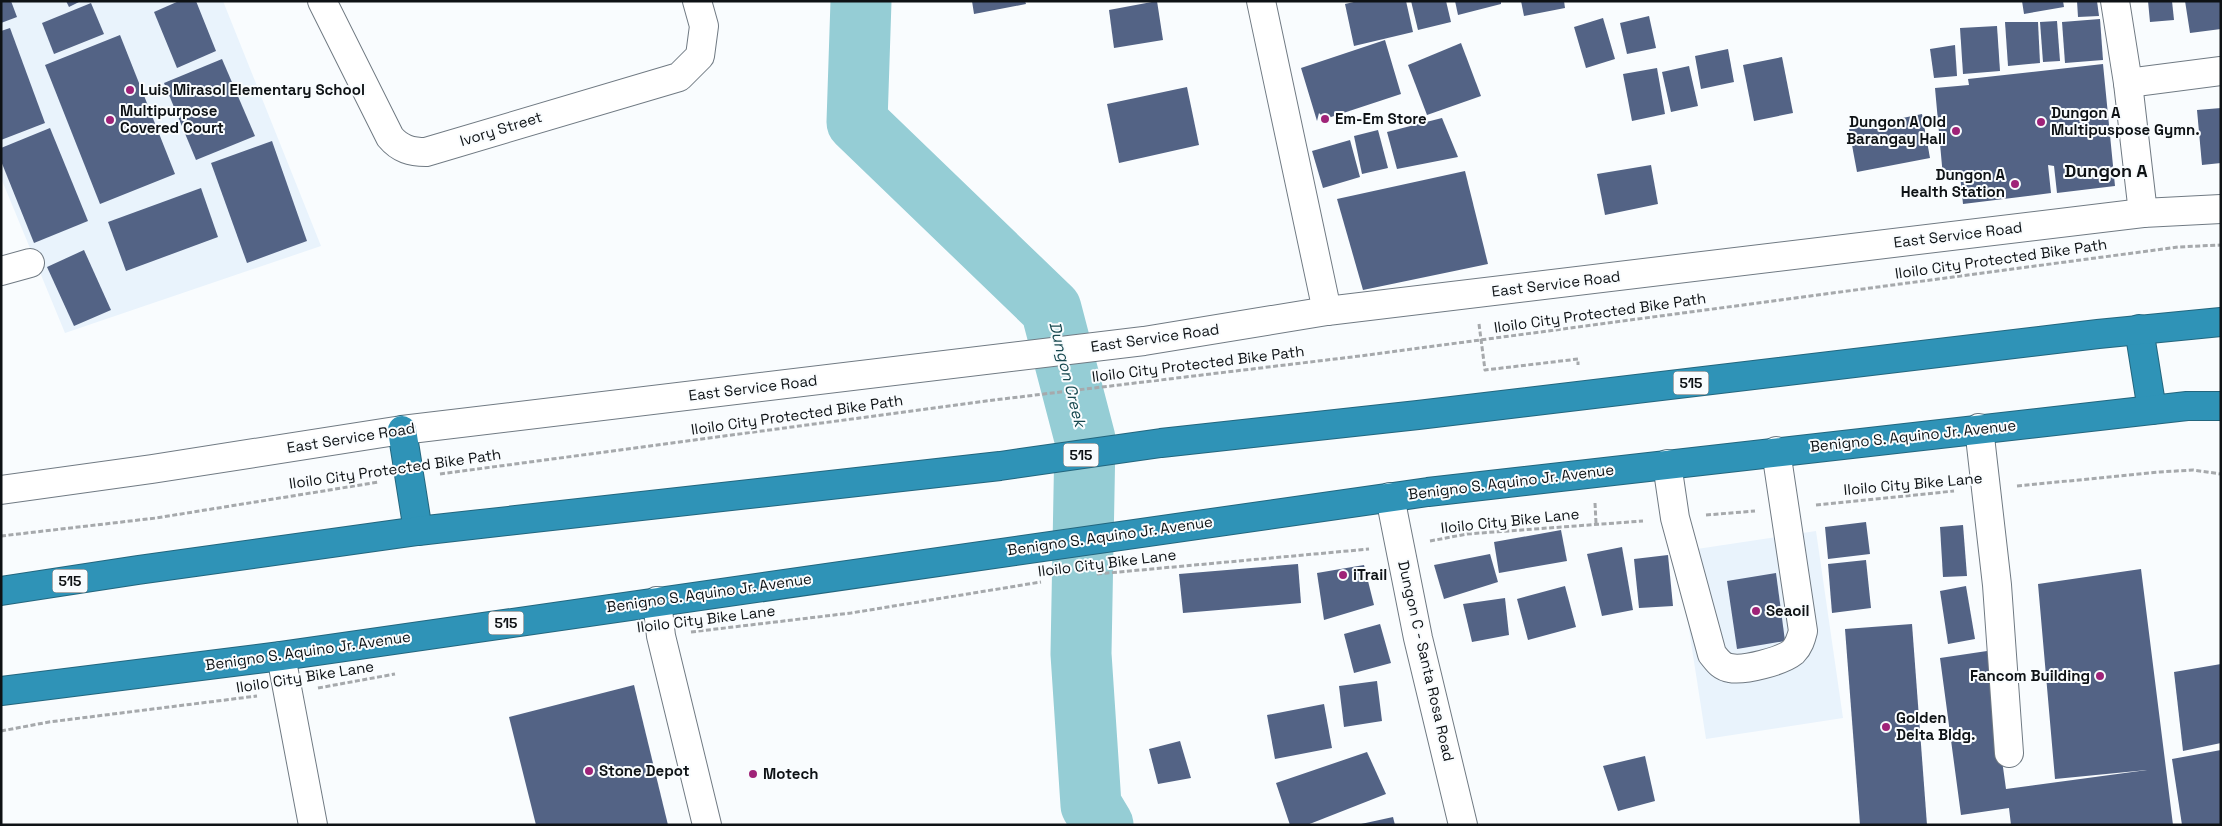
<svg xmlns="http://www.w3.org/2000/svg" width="2222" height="826" font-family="'Space Grotesk',sans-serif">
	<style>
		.built { fill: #e9f3fc }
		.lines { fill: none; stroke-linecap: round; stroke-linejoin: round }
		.river { stroke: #95cdd5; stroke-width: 61 }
		.building { fill: #536385 }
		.minor-casing { stroke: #707a83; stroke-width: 30 }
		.highway-casing { stroke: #23667e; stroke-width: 30 }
		.path { stroke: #a6a9ac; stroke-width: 3; stroke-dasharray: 5 2.5; stroke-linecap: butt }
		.minor { stroke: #fff; stroke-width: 28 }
		.highway { stroke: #2f93b7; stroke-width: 28 }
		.poi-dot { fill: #9f2378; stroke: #f9fcfe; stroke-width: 2 }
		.labels { text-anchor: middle; stroke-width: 4; stroke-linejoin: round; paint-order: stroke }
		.shield { fill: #f9fcfe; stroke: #54585b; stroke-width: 1 }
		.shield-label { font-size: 14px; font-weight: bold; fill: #0e1215 }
		.poi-label { font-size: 15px; font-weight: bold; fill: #0e1215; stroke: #f9fcfe; text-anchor: start }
		.street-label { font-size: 15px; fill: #0e1215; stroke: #f9fcfe }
		.water-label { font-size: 16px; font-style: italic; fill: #184950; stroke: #f9fcfe }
		.quarter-label { font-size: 18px; font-weight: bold; fill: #0e1215; stroke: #f9fcfe }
	</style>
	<rect width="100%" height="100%" fill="#f9fcfe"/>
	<!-- built -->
	<g class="built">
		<polygon points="1,1 223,1 321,246 65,333 1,178"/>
		<polygon points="1816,531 1843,718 1706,739 1677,552"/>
	</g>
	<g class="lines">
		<!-- river -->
		<polyline class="river" points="861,1 857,122 1051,309 1085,439 1081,654 1091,805 1103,825"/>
	</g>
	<!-- building -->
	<g class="building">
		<polygon points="1,1 11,1 17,17 1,23"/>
		<polygon points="66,1 81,1 69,7"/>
		<polygon points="179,1 196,1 216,51 177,68 154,12"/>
		<polygon points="972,1 1025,1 1026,4 974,14"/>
		<polygon points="1157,1 1163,40 1114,48 1109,10"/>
		<polygon points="1358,1 1406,1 1413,32 1354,46 1345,4"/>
		<polygon points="1411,1 1446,1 1451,22 1418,30"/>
		<polygon points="1455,1 1501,1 1501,4 1458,15"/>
		<polygon points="1521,1 1564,1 1565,8 1524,16"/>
		<polygon points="2022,1 2063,1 2064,7 2024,14"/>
		<polygon points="2077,1 2097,1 2099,16 2078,17"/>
		<polygon points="2148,1 2172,1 2174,20 2150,22"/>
		<polygon points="2185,1 2221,1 2221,29 2190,33"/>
		<polygon points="91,3 104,34 54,54 42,23"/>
		<polygon points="1649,16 1656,48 1627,54 1620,23"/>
		<polygon points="1603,18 1615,59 1586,68 1574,27"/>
		<polygon points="2100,19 2103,60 2065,63 2062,22"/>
		<polygon points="2057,21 2060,61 2043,62 2040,22"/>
		<polygon points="2005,22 2038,22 2040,63 2008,66"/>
		<polygon points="1997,26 2000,71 1963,74 1960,28"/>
		<polygon points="10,28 45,123 1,140 1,31"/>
		<polygon points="120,35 175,174 100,204 45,65"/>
		<polygon points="1385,40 1401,94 1325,119 1319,113 1317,121 1301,68"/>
		<polygon points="1461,43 1481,96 1427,115 1408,65"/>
		<polygon points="1955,45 1957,76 1934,78 1930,49"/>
		<polygon points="1728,49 1734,82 1701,89 1695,56"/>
		<polygon points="1782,57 1793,113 1754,121 1743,65"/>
		<polygon points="222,59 255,136 196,160 164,83"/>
		<polygon points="2103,64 2115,186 2057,193 2054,166 2048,165 2051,193 1963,204 1960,175 1943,177 1935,88 1969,85 1968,79"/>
		<polygon points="1689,66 1698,106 1671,112 1662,72"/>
		<polygon points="1657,68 1665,114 1632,121 1623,74"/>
		<polygon points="1187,87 1199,145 1119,163 1107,104"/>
		<polygon points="2221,108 2221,163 2202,165 2197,110"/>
		<polygon points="1922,114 1930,158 1857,172 1849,129"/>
		<polygon points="1442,118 1458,157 1397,169 1387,132"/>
		<polygon points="50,128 88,221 34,243 1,161 1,148"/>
		<polygon points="1378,130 1388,168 1362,174 1354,136"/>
		<polygon points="1350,140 1360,177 1323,188 1312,151"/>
		<polygon points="272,141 307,241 247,263 211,163"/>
		<polygon points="1651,165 1658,204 1605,215 1597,174"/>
		<polygon points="1465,171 1488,264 1363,290 1337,199"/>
		<polygon points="201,188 218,237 126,271 108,222"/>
		<polygon points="84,250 111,310 74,326 47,267"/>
		<polygon points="1866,522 1870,554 1828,559 1825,527"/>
		<polygon points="1963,525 1967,576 1943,577 1940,527"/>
		<polygon points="1561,530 1567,561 1499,573 1494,542"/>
		<polygon points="1622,547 1633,610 1602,616 1587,554"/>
		<polygon points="1490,554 1498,582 1444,599 1434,565"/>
		<polygon points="1668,555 1673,606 1639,608 1634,559"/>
		<polygon points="1866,560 1871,608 1832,613 1828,564"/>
		<polygon points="1298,564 1301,603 1183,613 1179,574"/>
		<polygon points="1364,565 1374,605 1324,620 1317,573"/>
		<polygon points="2141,569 2173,825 2011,825 2009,808 1961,815 1940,658 1987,651 2006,789 2147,770 2055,779 2038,584"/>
		<polygon points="1776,573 1785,641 1737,649 1727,581"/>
		<polygon points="1565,586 1576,627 1528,640 1517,599"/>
		<polygon points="1966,586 1975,639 1948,644 1940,591"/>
		<polygon points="1505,598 1509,635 1472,642 1463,604"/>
		<polygon points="1380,624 1391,663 1354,673 1344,634"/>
		<polygon points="1912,624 1927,825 1860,825 1845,629"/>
		<polygon points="2221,664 2221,743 2183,751 2174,672"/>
		<polygon points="1377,681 1382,721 1344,727 1339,686"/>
		<polygon points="634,685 668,825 536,825 509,717"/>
		<polygon points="1324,704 1332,748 1275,759 1267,715"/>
		<polygon points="1180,741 1191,778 1158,784 1149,749"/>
		<polygon points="2221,750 2221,825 2182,825 2172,759"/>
		<polygon points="1367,752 1386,794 1307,825 1290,825 1276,783"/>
		<polygon points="1645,756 1655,801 1618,811 1603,766"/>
		<polygon points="1393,817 1395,825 1361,825 1361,824"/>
	</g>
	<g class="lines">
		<!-- minor casing -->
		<g class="minor-casing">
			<g id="minor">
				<path d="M 322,1 L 390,137 C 400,149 411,152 426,152 L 679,77 L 700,56 L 704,26 L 697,1"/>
				<polyline points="1261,1 1327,311"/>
				<polyline points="2115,1 2128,83 2143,213"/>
				<polyline points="2128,83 2221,71"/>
				<polyline points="1,271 30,263"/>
				<polyline points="1979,428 1997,585 2009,753"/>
				<path d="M 1667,464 L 1675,518 L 1712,654 C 1717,660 1721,667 1730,668 C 1744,671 1782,661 1793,652 C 1799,646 1801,639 1803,631 L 1776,451"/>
				<polyline points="1,490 152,469 402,430 1144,341 1327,311 2143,213 2221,209"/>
				<polyline points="1390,497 1418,638 1463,825"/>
				<polyline points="657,601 661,636 707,825"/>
				<polyline points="281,656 313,825"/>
			</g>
		</g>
		<!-- highway casing -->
		<g class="highway-casing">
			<g id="highway">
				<polyline points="2139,329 2152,410"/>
				<polyline points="402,430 418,531"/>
				<polyline points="1,591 138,570 418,531 1000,466 1161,443 1418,415 2098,334 2221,322"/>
				<polyline points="1,691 281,656 1428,492 2187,406 2221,406"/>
			</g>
		</g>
		<!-- path -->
		<g class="path">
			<polyline points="1479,324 1485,370 1578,359 1578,365"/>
			<polyline points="440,474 994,400 1360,356 2178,247 2221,245"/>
			<polyline points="2017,486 2160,472 2193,470 2221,474"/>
			<polyline points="1595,503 1596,523"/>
			<polyline points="1816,505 1954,491"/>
			<polyline points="1706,515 1755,511"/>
			<polyline points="1,536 156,518 379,482"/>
			<polyline points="1430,541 1467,534 1643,521"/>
			<polyline points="1097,574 1369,549"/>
			<polyline points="691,632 851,613 1041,582"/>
			<polyline points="318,688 395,674"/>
			<polyline points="1,731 49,722 257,696"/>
		</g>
		<!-- minor -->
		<use href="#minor" class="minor"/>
		<!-- highway -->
		<use href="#highway" class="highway"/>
	</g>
	<!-- markers -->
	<g class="poi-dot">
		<circle cx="130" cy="90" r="5"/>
		<circle cx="1325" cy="119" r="5"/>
		<circle cx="110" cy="120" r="5"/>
		<circle cx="2041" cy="122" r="5"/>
		<circle cx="1956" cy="131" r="5"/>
		<circle cx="2015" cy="184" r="5"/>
		<circle cx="1343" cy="575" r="5"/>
		<circle cx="1756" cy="611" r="5"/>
		<circle cx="2100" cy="676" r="5"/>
		<circle cx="1886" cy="727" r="5"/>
		<circle cx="589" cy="771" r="5"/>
		<circle cx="753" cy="774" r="5"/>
	</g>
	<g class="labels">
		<!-- shield labels -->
		<g class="shield">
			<rect x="1673.5" y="371.5" width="35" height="23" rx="4"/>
			<rect x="1063.5" y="443.5" width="35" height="23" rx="4"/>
			<rect x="52.5" y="569.5" width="35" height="23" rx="4"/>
			<rect x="488.5" y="611.5" width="35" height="23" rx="4"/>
		</g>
		<g class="shield-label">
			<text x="1691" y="388">515</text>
			<text x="1081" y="460">515</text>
			<text x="70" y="586">515</text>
			<text x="506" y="628">515</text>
		</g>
		<!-- poi labels -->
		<g class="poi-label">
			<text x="140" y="95">Luis Mirasol Elementary School</text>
			<text x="120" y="116">Multipurpose<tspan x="120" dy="17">Covered Court</tspan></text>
			<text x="2051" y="118">Dungon A<tspan x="2051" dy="17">Multipuspose Gymn.</tspan></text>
			<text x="1335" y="124">Em-Em Store</text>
			<text x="1946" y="127" text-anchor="end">Dungon A Old<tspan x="1946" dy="17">Barangay Hall</tspan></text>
			<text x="2005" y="180" text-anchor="end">Dungon A<tspan x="2005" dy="17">Health Station</tspan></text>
			<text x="1353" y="580">iTrail</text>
			<text x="1766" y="616">Seaoil</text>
			<text x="2090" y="681" text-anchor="end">Fancom Building</text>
			<text x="1896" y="723">Golden<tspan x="1896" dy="17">Delta Bldg.</tspan></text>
			<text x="599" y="776">Stone Depot</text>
			<text x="763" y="779">Motech</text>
		</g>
		<!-- street labels -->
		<g class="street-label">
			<text transform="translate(501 129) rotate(-17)" y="5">Ivory Street</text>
			<text transform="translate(1958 235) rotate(-7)" y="5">East Service Road</text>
			<text transform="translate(2001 259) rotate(-8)" y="5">Iloilo City Protected Bike Path</text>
			<text transform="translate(1556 284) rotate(-7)" y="5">East Service Road</text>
			<text transform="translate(1600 313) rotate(-8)" y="5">Iloilo City Protected Bike Path</text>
			<text transform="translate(1155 338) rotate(-8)" y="5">East Service Road</text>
			<text transform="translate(1198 364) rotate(-7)" y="5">Iloilo City Protected Bike Path</text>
			<text transform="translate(753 388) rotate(-7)" y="5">East Service Road</text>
			<text transform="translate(797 415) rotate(-8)" y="5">Iloilo City Protected Bike Path</text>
			<text transform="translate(1913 436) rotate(-6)" y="5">Benigno S. Aquino Jr. Avenue</text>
			<text transform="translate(351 438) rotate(-9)" y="5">East Service Road</text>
			<text transform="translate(395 469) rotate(-8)" y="5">Iloilo City Protected Bike Path</text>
			<text transform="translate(1511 482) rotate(-7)" y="5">Benigno S. Aquino Jr. Avenue</text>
			<text transform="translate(1913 484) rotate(-5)" y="5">Iloilo City Bike Lane</text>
			<text transform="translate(1510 521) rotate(-6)" y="5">Iloilo City Bike Lane</text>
			<text transform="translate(1110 536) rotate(-8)" y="5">Benigno S. Aquino Jr. Avenue</text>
			<text transform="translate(1107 563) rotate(-7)" y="5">Iloilo City Bike Lane</text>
			<text transform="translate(709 593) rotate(-8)" y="5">Benigno S. Aquino Jr. Avenue</text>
			<text transform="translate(706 619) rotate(-7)" y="5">Iloilo City Bike Lane</text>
			<text transform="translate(308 651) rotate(-8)" y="5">Benigno S. Aquino Jr. Avenue</text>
			<text transform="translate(1426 661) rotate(77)" y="5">Dungon C - Santa Rosa Road</text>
			<text transform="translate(305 677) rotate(-9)" y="5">Iloilo City Bike Lane</text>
		</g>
		<!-- water labels -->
		<g class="water-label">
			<text transform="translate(1068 374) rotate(76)" y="6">Dungon Creek</text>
		</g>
		<!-- quarter labels -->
		<g class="quarter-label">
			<text x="2106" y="177">Dungon A</text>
		</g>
	</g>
	<!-- border -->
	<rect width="2222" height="826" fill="none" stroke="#0e1215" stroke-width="5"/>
</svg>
